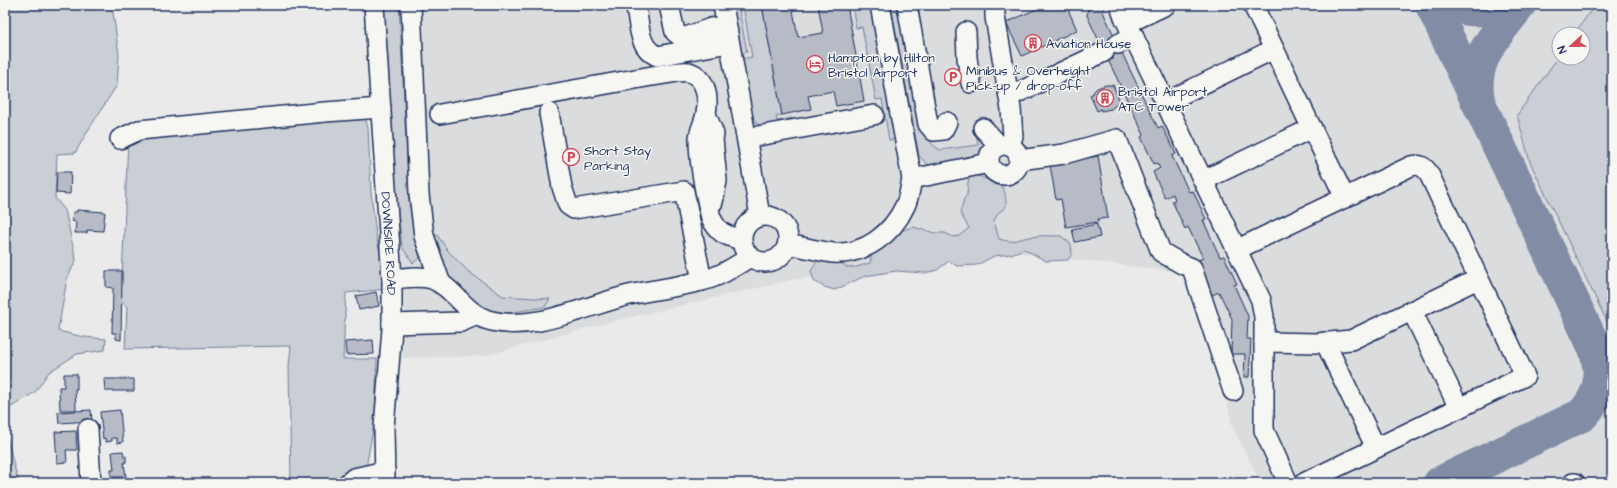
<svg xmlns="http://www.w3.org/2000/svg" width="1617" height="488" font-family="'Architects Daughter',sans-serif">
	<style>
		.built { fill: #dadcde; fill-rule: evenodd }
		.green { fill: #caced5; stroke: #727e9a }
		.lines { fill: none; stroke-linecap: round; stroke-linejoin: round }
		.taxiway { stroke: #828ca4; stroke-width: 34 }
		.building { fill: #b6bbc6; stroke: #1b2f5e }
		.minor-casing { stroke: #1b2f5e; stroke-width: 22 }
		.minor { stroke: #f6f6f2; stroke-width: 19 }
		.labels { text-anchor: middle; stroke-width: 3; stroke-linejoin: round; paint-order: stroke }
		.poi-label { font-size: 13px; fill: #1b2f5e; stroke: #f6f6f2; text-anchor: start }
		.street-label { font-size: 13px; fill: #1b2f5e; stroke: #f6f6f2 }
	</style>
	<rect width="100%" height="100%" fill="#e9eae9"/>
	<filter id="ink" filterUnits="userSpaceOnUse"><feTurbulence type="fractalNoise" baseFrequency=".025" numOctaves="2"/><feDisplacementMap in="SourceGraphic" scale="8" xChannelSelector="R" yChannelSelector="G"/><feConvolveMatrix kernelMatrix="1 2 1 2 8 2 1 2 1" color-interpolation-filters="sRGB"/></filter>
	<g filter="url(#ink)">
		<!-- built -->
		<path class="built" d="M 382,5 L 1612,5 L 1612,483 L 1261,483 L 1232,426 L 1218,358 L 1187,273 L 989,249 L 792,280 L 610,322 L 484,356 L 402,358 L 405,315 L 401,262 L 402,247 L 389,134 ZM 1559,34 L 1583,34 L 1583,58 L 1559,58 Z"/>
		<!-- green -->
		<g class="green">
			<polygon points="5,5 112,5 119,55 117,85 89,129 75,153 57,154 55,198 65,210 76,260 67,279 58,331 84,337 106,339 105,350 77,354 49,372 35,392 5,411"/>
			<polygon points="382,5 399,5 409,199 415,240 420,258 413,263 402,247 389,134"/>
			<polygon points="732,5 738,5 747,52 740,53"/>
			<path d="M 743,5 L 762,5 L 782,115 L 776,116 L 777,121 L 792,118 L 793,124 C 781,125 761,132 753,119 L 741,59 L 752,57 Z"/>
			<polygon points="852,5 870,5 896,140 889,140 882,99 876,100 862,27 856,28"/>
			<polygon points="891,5 901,5 928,138 933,145 940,150 978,145 975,125 988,146 980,156 939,166 928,165 919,156"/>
			<polygon points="1595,5 1612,5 1612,332 1530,162 1517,115 1559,56 1559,58 1583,58 1583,34 1574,34"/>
			<polygon points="364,113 368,128 371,192 376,235 388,289 346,293 343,359 377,359 375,419 366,467 340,483 291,483 289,366 291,346 125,349 127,307 121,302 128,140"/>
			<path d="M 971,174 C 977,175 981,177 986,179 C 1004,185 1006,188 1006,207 L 998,213 L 994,221 L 999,239 C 1015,244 1015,239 1030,237 C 1040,235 1051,236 1061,236 L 1071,244 L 1072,254 L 1068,260 L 1046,261 L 1024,249 L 1011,254 L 994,256 L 977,265 L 957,266 L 949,261 L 937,270 L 925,273 L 896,271 L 865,276 L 835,290 L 824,287 L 814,281 L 811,271 L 817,261 L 832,255 L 841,261 L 846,267 L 856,267 L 870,263 L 872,254 L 878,247 L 903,230 L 913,227 L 935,233 L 945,233 L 953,237 L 959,236 L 969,228 L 960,213 L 964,199 L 967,195 L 968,182 Z"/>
			<polygon points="429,233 437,235 449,252 469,272 503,296 550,299 545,307 507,313 489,310 474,301 447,277"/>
			<polygon points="5,428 12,458 19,483 5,483"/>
		</g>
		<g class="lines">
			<!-- taxiway -->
			<g class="taxiway">
				<polyline points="1432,5 1612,384"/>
				<path d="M 1453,5 C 1471,11 1487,11 1505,5"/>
				<path d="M 1478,100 C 1470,59 1496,36 1519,5"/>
				<path d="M 1440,483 L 1582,415 C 1600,396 1603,380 1597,355"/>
			</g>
		</g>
		<!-- building -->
		<g class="building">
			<polygon points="762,5 792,5 798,37 823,33 818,5 847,5 864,101 836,106 833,91 808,96 811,109 782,115"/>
			<polygon points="1045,5 1066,5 1077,30 1022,56 1006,23"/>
			<polygon points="1089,5 1105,5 1103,12 1130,70 1158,128 1162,126 1176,154 1172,156 1189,192 1193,191 1206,219 1203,220 1220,257 1224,256 1237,284 1234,285 1248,316 1247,339 1251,339 1249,377 1244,377 1245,354 1231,354 1232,319 1219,292 1212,295 1196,261 1203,258 1188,227 1185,229 1172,201 1175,200 1173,194 1165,198 1153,172 1160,168 1157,163 1154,164 1141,137 1144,135 1089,20 1087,15"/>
			<polygon points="1106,85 1113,85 1120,101 1111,109 1101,111 1101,109 1097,111 1090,95 1094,93 1093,92 1097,88"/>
			<polygon points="1098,156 1108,218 1098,219 1098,222 1066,227 1061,199 1056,200 1050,165"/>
			<polygon points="57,172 71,172 70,194 56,193"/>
			<polygon points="77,210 105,212 103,231 87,230 87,233 75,233 76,222 72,221 73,212 77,212"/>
			<polygon points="1097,224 1100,237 1075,242 1072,229"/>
			<polygon points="106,271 122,271 121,340 116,339 116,333 112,333 113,288 106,287"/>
			<polygon points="376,292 379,306 359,310 356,296"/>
			<polygon points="373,340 374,354 346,355 345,342"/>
			<polygon points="64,374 77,374 77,389 75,389 76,410 60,410 59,387 64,387"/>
			<polygon points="104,379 134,379 134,391 105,391"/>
			<polygon points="91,410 92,421 59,423 58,412"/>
			<polygon points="120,410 123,442 117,443 117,438 112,438 112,441 106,442 105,438 103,439 100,412"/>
			<polygon points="76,431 77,450 66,450 67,462 57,463 55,432"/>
			<polygon points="123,451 124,457 126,456 126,462 124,463 126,477 111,477 111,470 114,470 112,452"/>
		</g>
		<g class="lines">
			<!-- minor casing -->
			<g class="minor-casing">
				<g id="minor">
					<path id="s1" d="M 374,5 L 392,279 L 392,329 L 384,427 L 385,483"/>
					<polyline points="411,5 419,194 424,236 441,284"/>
					<polyline points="669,5 675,32 680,36 686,37 711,28 726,26"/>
					<polyline points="723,5 760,216"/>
					<polyline points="907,5 928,124 934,131 943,130 947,122"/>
					<polyline points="995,5 995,17 1011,109 1013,136 1009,146"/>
					<polyline points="1120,5 1124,17 1261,300 1264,317 1264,430 1288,483"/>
					<polyline points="1253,5 1345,198"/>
					<path d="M 636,8 C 640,26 638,47 657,56 L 729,43"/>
					<polyline points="1128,23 1166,5"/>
					<polyline points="966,32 967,58 971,83"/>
					<polyline points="1118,44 1134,36"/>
					<polyline points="1009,95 1017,93 1104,52"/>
					<polyline points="1166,102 1274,49"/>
					<polyline points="549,113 562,187 568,205 574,209 684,191 702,281"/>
					<path d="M 440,114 L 652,76 C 662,75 681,70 689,72 C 706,77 709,98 706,113 C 705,122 699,130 699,139 C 699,165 705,193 711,218 C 719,234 725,235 741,240"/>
					<polyline points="706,114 714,134 713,139 717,181 713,202"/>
					<polyline points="983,128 994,140 997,147"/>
					<polyline points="747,138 874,115"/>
					<polyline points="120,139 139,130 325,112 381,108"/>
					<circle cx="1004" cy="160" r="15"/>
					<polyline points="1019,160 1064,154 1117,139 1161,252 1182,264 1192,268 1233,391"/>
					<polyline points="912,179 989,163"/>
					<polyline points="1204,180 1312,128"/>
					<circle cx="765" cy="239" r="23"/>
					<path d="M 788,244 C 803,247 818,251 833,253 C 865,255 892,234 905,206 C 909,198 910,188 912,179 L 880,5"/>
					<path d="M 1238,249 L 1411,166 C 1420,164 1424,166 1429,174 L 1525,376 L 1304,483"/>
					<path d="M 392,279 C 405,278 420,275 432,279 C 454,287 464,313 488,320 C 533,333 585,306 629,295 C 653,290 677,287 701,281 C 719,277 734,267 750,257"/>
					<polyline points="1412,311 1459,408"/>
					<polyline points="392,324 461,322 477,315"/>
					<polyline points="1264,342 1318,343 1351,340 1478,279"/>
					<polyline points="1325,342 1376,448"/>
					<polyline points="88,429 91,483"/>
					<polyline points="348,483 354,478 385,471"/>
					<polyline points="1573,483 1575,483"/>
				</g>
			</g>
			<!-- minor -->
			<use href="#minor" class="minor"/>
		</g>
	</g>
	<!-- icons -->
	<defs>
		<g id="building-ring" transform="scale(0.9)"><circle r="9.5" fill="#f6f6f2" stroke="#d1495b" stroke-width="1.5"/><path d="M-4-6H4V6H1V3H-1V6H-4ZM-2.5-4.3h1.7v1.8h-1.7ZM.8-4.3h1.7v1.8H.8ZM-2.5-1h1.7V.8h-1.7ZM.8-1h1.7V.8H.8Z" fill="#d1495b"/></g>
		<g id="hotel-ring" transform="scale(0.9)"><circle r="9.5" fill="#f6f6f2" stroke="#d1495b" stroke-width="1.5"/><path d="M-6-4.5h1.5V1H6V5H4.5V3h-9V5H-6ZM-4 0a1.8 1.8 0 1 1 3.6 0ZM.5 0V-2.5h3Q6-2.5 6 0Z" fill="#d1495b"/></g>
		<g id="parking-ring" transform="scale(0.9)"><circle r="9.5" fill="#f6f6f2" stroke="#d1495b" stroke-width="1.5"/><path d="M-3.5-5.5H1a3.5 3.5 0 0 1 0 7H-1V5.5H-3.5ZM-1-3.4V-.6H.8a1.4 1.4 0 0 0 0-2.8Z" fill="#d1495b"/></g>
	</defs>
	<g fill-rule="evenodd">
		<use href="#building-ring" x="1033" y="43"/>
		<use href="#hotel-ring" x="815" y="64"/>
		<use href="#parking-ring" x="953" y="77"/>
		<use href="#building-ring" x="1105" y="98"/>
		<use href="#parking-ring" x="571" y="157"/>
	</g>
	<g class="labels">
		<!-- poi labels -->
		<g class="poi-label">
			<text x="1046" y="48">Aviation House</text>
			<text x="828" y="62">Hampton by Hilton<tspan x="828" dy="15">Bristol Airport</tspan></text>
			<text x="966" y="75">Minibus &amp; Overheight<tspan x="966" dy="15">Pick-up / drop-off</tspan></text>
			<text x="1118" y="96">Bristol Airport<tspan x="1118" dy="15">ATC Tower</tspan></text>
			<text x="584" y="155">Short Stay<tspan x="584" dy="15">Parking</tspan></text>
		</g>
		<!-- street labels -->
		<g class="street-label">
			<text dy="5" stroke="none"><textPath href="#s1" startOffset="239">DOWNSIDE ROAD</textPath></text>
		</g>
	</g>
	<!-- margin -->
	<rect width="1617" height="488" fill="none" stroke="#f6f6f2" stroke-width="20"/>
	<rect x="10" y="10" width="1597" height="468" fill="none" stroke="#1b2f5e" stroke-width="1.5" filter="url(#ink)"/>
	<!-- north arrow -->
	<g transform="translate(1571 46) rotate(248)"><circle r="19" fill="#f6f6f2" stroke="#9ea6b7"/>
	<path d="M0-3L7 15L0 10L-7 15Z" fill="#d1495b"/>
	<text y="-6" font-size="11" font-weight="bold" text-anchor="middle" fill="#1b2f5e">N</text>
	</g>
</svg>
